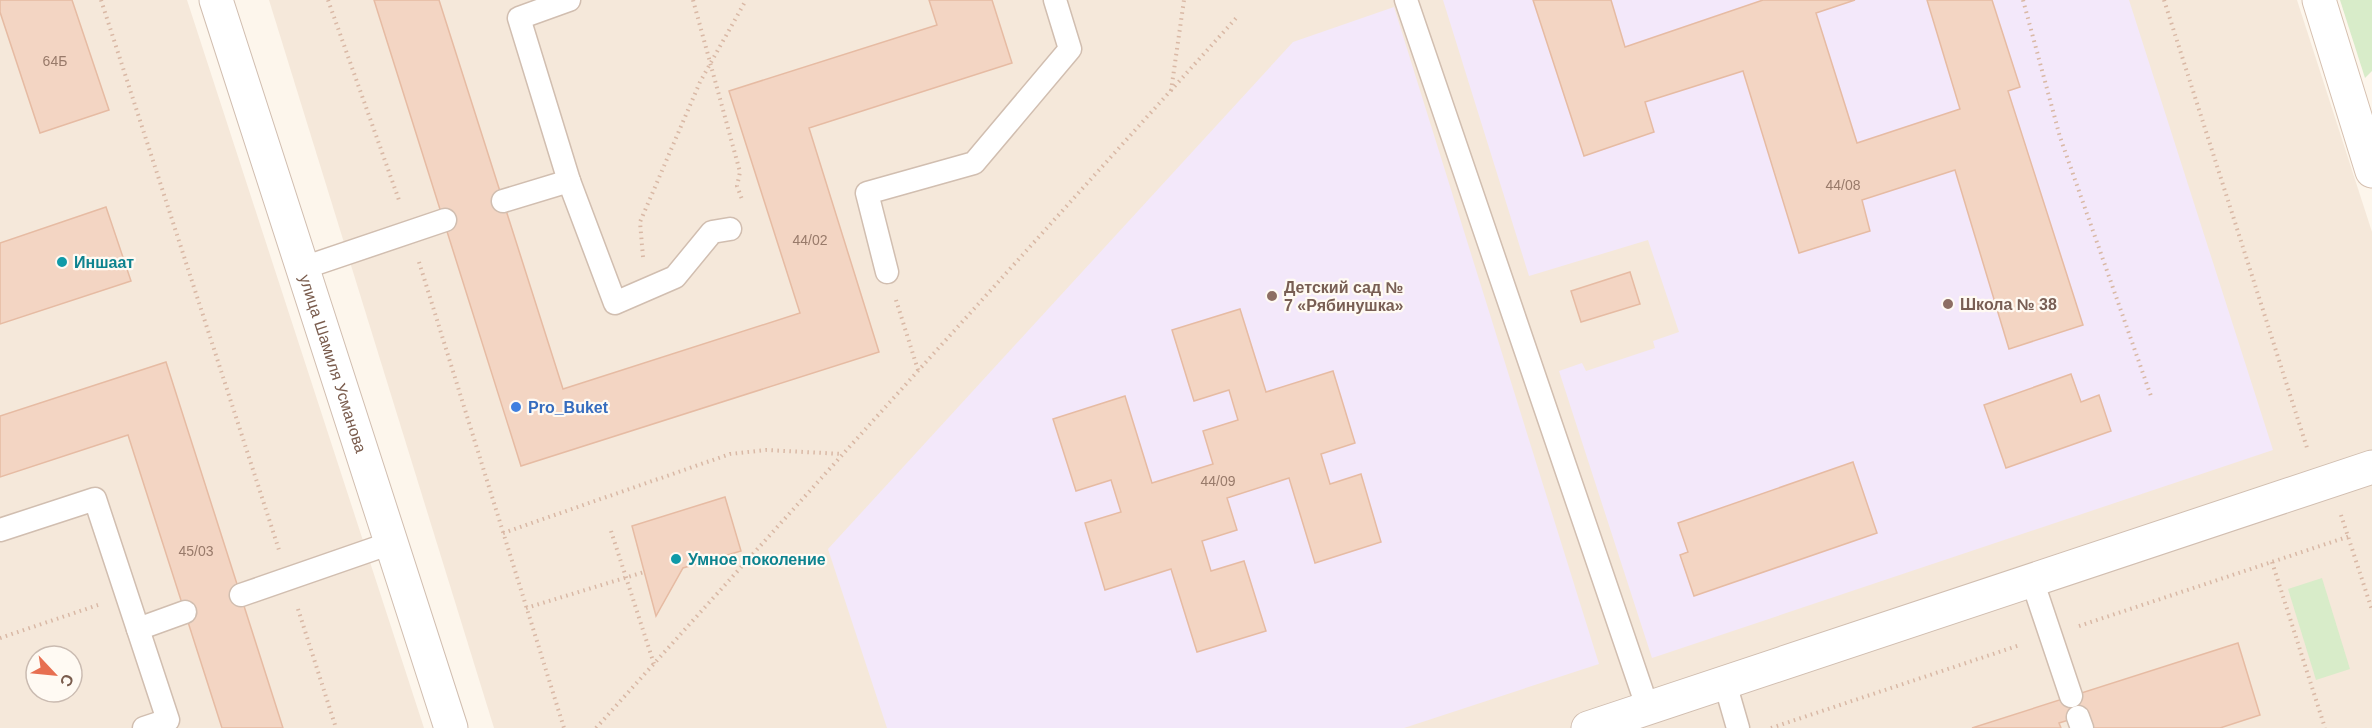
<svg xmlns="http://www.w3.org/2000/svg" width="2372" height="728" font-family="Helvetica,sans-serif">
	<style>
		.residential { fill: #f5e8da; fill-rule: evenodd }
		.education { fill: #f3e8fa }
		.green { fill: #d8ecc9 }
		.building { fill: #f3d5c3; stroke: #e6bba3; stroke-width: 1.5 }
		.lines { fill: none; stroke-linecap: round; stroke-linejoin: round }
		.lane-casing { stroke: #d1beb0; stroke-width: 25 }
		.street-casing { stroke: #d1beb0; stroke-width: 35 }
		.secondary-casing { stroke: #d6c0b0; stroke-width: 35 }
		.path { stroke: #d9b8a5; stroke-width: 4; stroke-dasharray: 1.5 4.5; stroke-linecap: butt }
		.lane { stroke: #fff; stroke-width: 22 }
		.street { stroke: #fff; stroke-width: 33 }
		.secondary { stroke: #fff; stroke-width: 33 }
		.culture-dot { fill: #0f9aa8; stroke: #fffaf3; stroke-width: 2 }
		.education-dot { fill: #8d6e63; stroke: #fffaf3; stroke-width: 2 }
		.shop-dot { fill: #3f7fe0; stroke: #fffaf3; stroke-width: 2 }
		.labels { text-anchor: middle; stroke-width: 4.5; stroke-linejoin: round; paint-order: stroke }
		.number-label { font-size: 14px; fill: #987a6a }
		.culture-label { font-size: 16px; font-weight: bold; fill: #0d838f; stroke: #fffaf3; text-anchor: start }
		.education-label { font-size: 16px; font-weight: bold; fill: #785e54; stroke: #fffaf3; text-anchor: start }
		.street-label { font-size: 16px; fill: #7a5c4d; stroke: #fffaf3 }
		.shop-label { font-size: 16px; font-weight: bold; fill: #366cbe; stroke: #fffaf3; text-anchor: start }
	</style>
	<rect width="100%" height="100%" fill="#fdf6ec"/>
	<!-- residential -->
	<g class="residential">
		<path d="M 0,0 L 187,0 L 424,728 L 0,728 ZM 36,656 L 72,656 L 72,692 L 36,692 Z"/>
		<polygon points="269,0 2297,0 2372,232 2372,728 494,728"/>
	</g>
	<!-- education -->
	<g class="education">
		<polygon points="1443,0 2129,0 2273,450 1652,658 1559,371 1582,363 1586,371 1655,348 1653,341 1679,332 1648,240 1529,276"/>
		<polygon points="1394,7 1599,664 1404,728 887,728 828,549 1293,42"/>
	</g>
	<!-- green -->
	<g class="green">
		<polygon points="2340,0 2372,0 2372,71 2365,78"/>
		<polygon points="2322,578 2350,669 2316,680 2288,589"/>
	</g>
	<!-- building -->
	<g class="building">
		<polygon points="0,0 72,0 109,110 40,133 0,12"/>
		<polygon points="374,0 439,0 563,389 800,313 729,91 937,25 929,0 992,0 1012,63 809,128 879,352 521,466"/>
		<polygon points="1533,0 1611,0 1625,47 1763,0 1855,0 1816,13 1857,143 1960,109 1927,0 1992,0 2020,87 2008,91 2083,325 2009,349 1955,170 1862,200 1870,231 1799,253 1743,71 1645,102 1654,132 1584,156"/>
		<polygon points="106,207 131,281 0,324 0,243"/>
		<polygon points="1630,272 1640,304 1581,322 1571,291"/>
		<polygon points="1240,309 1266,392 1333,371 1355,443 1321,454 1330,484 1361,474 1381,542 1315,563 1289,478 1227,498 1237,530 1202,541 1211,571 1244,561 1266,631 1197,652 1171,569 1105,590 1085,523 1121,512 1111,480 1076,491 1053,419 1125,396 1152,483 1213,464 1203,431 1238,420 1229,390 1194,401 1172,330"/>
		<polygon points="166,362 283,728 222,728 128,435 0,477 0,416"/>
		<polygon points="2071,374 2081,402 2099,395 2111,431 2006,468 1984,405"/>
		<polygon points="1853,462 1877,533 1694,596 1680,555 1688,552 1678,523"/>
		<polygon points="725,497 741,551 683,568 656,616 632,526"/>
		<polygon points="2238,643 2260,715 2220,728 2093,728 2088,714 2059,723 2061,728 1972,728"/>
	</g>
	<g class="lines">
		<!-- lane casing -->
		<g class="lane-casing">
			<g id="lane">
				<polyline points="569,0 519,18 569,181 615,303 675,277 712,232 730,229"/>
				<polyline points="1406,0 1648,709"/>
				<polyline points="503,201 569,181"/>
				<polyline points="303,268 445,220"/>
				<polyline points="887,272 867,193 974,163 1070,49 1055,0"/>
				<polyline points="0,530 95,499 168,720 144,728"/>
				<polyline points="2032,580 2071,696"/>
				<polyline points="241,595 391,543"/>
				<polyline points="138,629 185,612"/>
				<polyline points="1725,683 1738,728"/>
				<polyline points="2078,717 2082,728"/>
			</g>
		</g>
		<!-- street casing -->
		<g class="street-casing">
			<g id="street">
				<path id="s1" d="M 216,0 L 451,728"/>
				<polyline points="1588,728 2372,467"/>
			</g>
		</g>
		<!-- secondary casing -->
		<g class="secondary-casing">
			<polyline id="secondary" points="2319,0 2372,171"/>
		</g>
		<!-- path -->
		<g class="path">
			<polyline points="101,0 279,550"/>
			<polyline points="328,0 400,203"/>
			<polyline points="693,0 740,172 737,186 743,202"/>
			<polyline points="2023,0 2060,137 2152,399"/>
			<polyline points="2164,0 2308,451"/>
			<polyline points="1171,91 1184,0"/>
			<polyline points="643,257 640,222 700,82 746,0"/>
			<polyline points="419,262 564,728"/>
			<polyline points="896,300 918,370"/>
			<polyline points="2341,515 2372,610"/>
			<polyline points="611,531 654,664"/>
			<polyline points="503,533 730,454 766,450 843,454"/>
			<polyline points="2272,562 2325,728"/>
			<polyline points="526,608 644,572"/>
			<polyline points="298,609 336,728"/>
			<polyline points="2079,626 2350,536"/>
			<polyline points="0,638 98,605"/>
			<polyline points="596,728 1238,16"/>
			<polyline points="1771,728 2020,645"/>
		</g>
		<!-- lane -->
		<use href="#lane" class="lane"/>
		<!-- street -->
		<use href="#street" class="street"/>
		<!-- secondary -->
		<use href="#secondary" class="secondary"/>
	</g>
	<!-- markers -->
	<g class="culture-dot">
		<circle cx="62" cy="262" r="6"/>
		<circle cx="676" cy="559" r="6"/>
	</g>
	<g class="education-dot">
		<circle cx="1272" cy="296" r="6"/>
		<circle cx="1948" cy="304" r="6"/>
	</g>
	<circle class="shop-dot" cx="516" cy="407" r="6"/>
	<g class="labels">
		<!-- number labels -->
		<g class="number-label">
			<text x="55" y="66">64Б</text>
			<text x="1843" y="190">44/08</text>
			<text x="810" y="245">44/02</text>
			<text x="1218" y="486">44/09</text>
			<text x="196" y="556">45/03</text>
		</g>
		<!-- culture labels -->
		<g class="culture-label">
			<text x="74" y="268">Иншаат</text>
			<text x="688" y="565">Умное поколение</text>
		</g>
		<!-- education labels -->
		<g class="education-label">
			<text x="1284" y="293">Детский сад №<tspan x="1284" dy="18">7 «Рябинушка»</tspan></text>
			<text x="1960" y="310">Школа № 38</text>
		</g>
		<!-- street labels -->
		<g class="street-label">
			<text dy="6" stroke="none"><textPath href="#s1" startOffset="382">улица Шамиля Усманова</textPath></text>
		</g>
		<!-- shop labels -->
		<g class="shop-label">
			<text x="528" y="413">Pro_Buket</text>
		</g>
	</g>
	<!-- north arrow -->
	<g transform="translate(54 674) rotate(116)"><circle r="28" fill="#fffaf3" stroke="#cabbb1" stroke-width="1.5"/>
	<path d="M0-4.5L10 22L0 15L-10 22Z" fill="#e76f51"/>
	<text y="-9" font-size="16" font-weight="bold" text-anchor="middle" fill="#7a5c4d">С</text>
	</g>
</svg>
